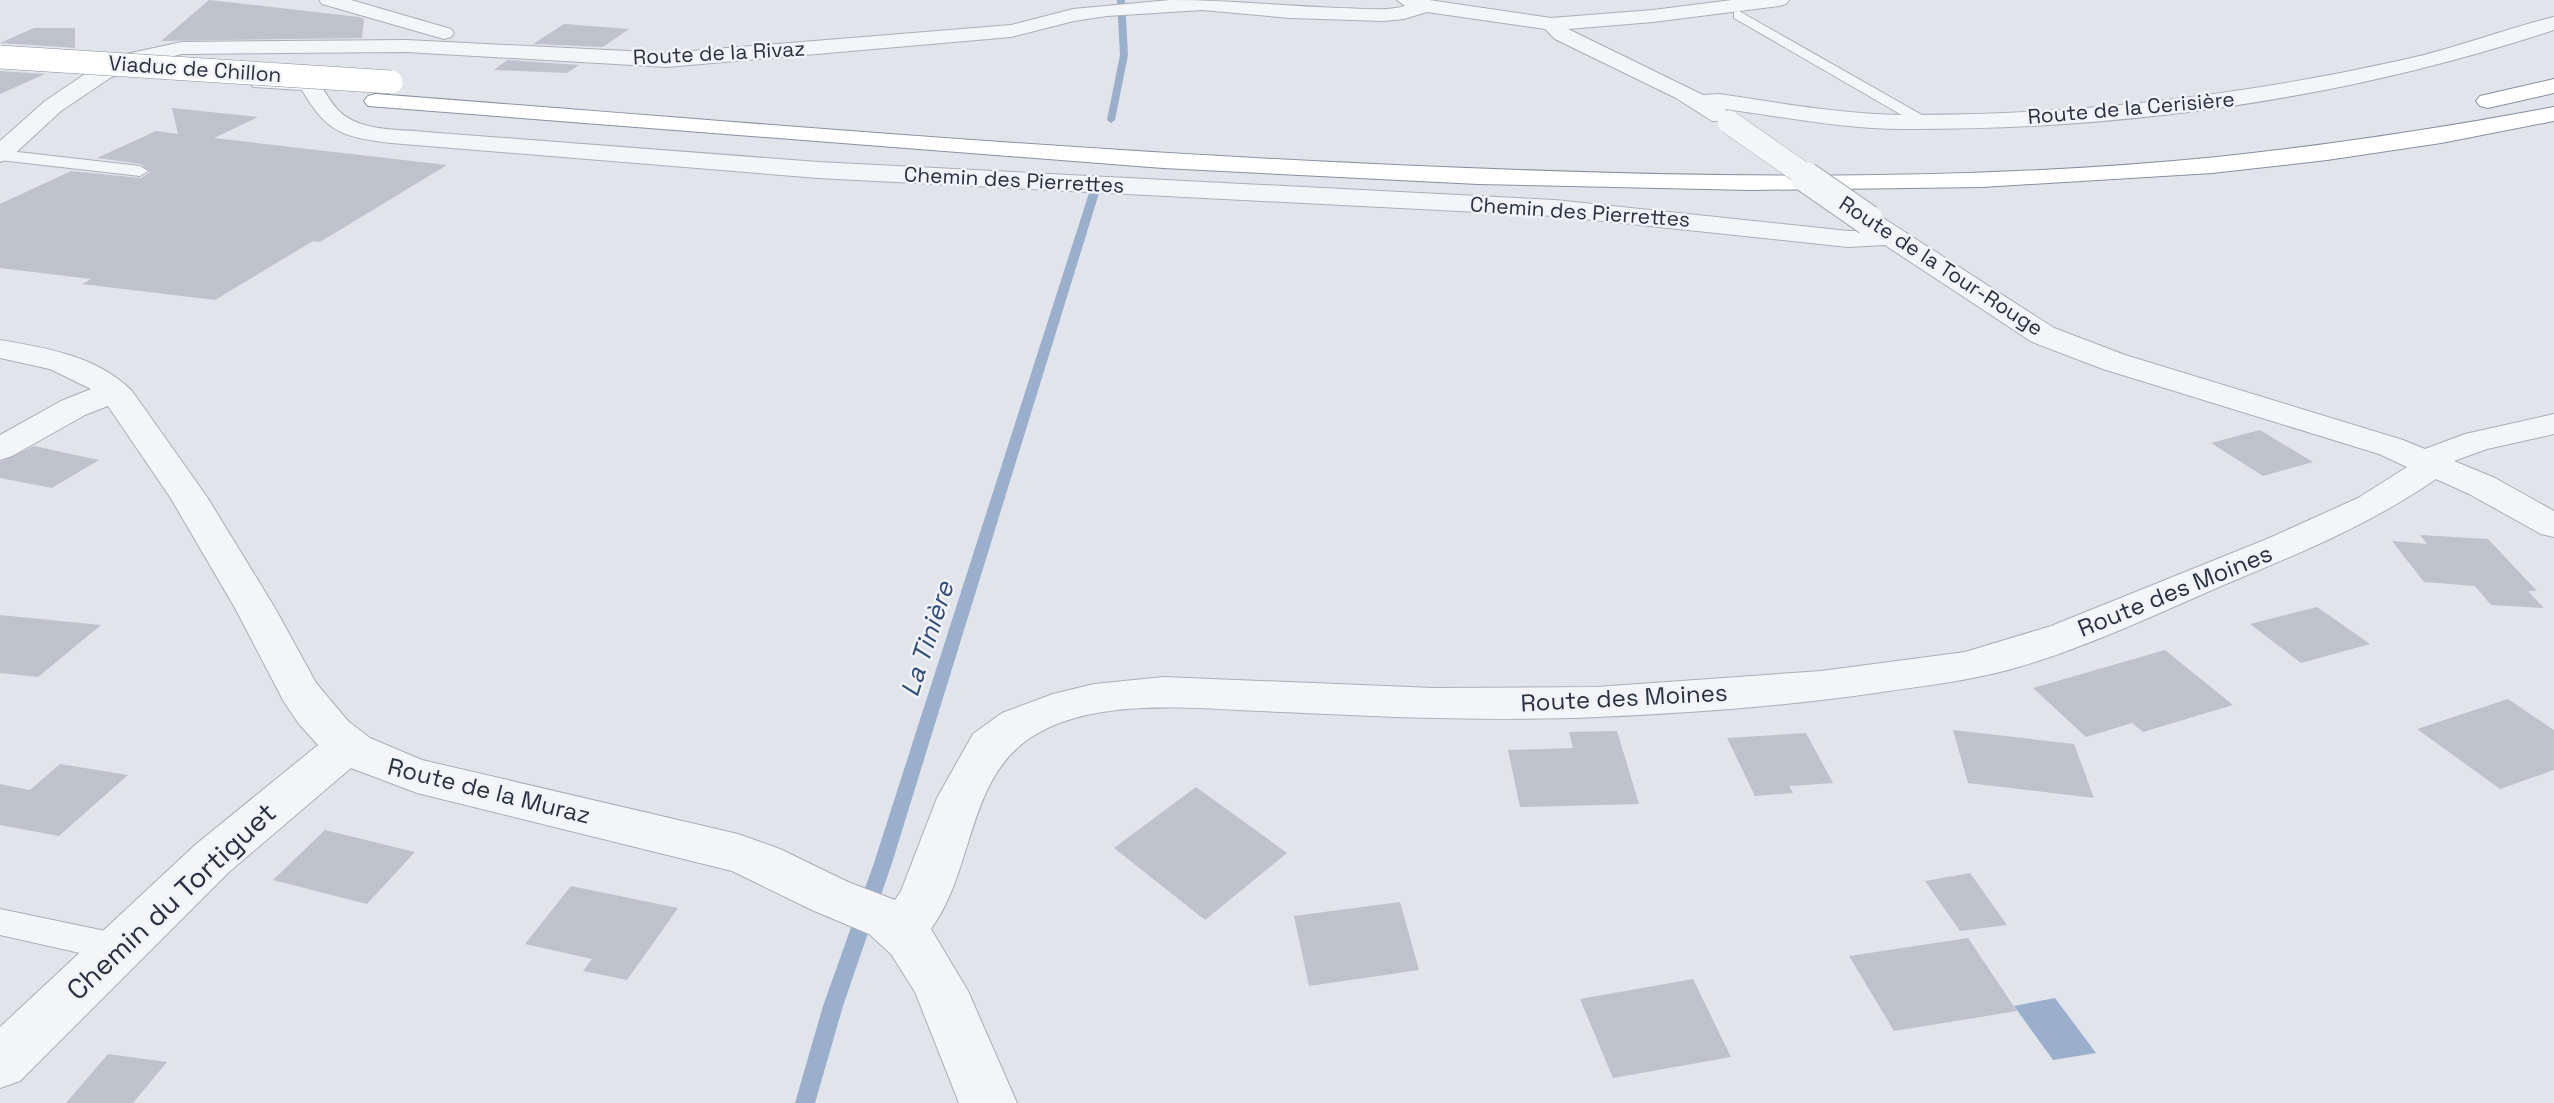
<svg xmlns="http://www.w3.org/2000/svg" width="2554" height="1103" font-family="'Space Grotesk',sans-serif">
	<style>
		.water { fill: #9aafcb }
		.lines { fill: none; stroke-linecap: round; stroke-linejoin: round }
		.stream { fill: #9aafcb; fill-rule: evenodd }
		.building { fill: #bec2cd }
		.lane-casing { stroke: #aaaeb8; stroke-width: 2 }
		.street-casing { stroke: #aaaeb8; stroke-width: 2 }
		.highway-casing { stroke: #8790a1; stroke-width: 2 }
		.lane { fill: #f4f5f8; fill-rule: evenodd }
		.street { fill: #f4f5f8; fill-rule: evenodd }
		.highway { fill: #fff; fill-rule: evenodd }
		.street-bridge-far1-casing { stroke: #aaaeb8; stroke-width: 24; stroke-linecap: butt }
		.street-bridge-casing { stroke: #aaaeb8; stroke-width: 32; stroke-linecap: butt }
		.highway-bridge-casing { stroke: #8790a1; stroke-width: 24; stroke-linecap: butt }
		.street-bridge-far1 { stroke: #f4f5f8; stroke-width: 23 }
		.street-bridge { stroke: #f4f5f8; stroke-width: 30 }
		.highway-bridge { stroke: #fff; stroke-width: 23 }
		.labels { text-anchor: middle; stroke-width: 5; stroke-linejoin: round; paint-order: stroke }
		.far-street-label { font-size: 21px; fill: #283042; stroke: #f0f3f7 }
		.street-label { font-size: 24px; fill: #283042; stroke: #f0f3f7 }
		.water-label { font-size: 26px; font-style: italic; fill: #314c78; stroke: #f0f3f7 }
		.near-street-label { font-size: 28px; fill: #283042; stroke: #f0f3f7 }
	</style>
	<rect width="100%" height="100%" fill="#e1e4ea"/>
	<!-- water -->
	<polygon class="water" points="2055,998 2096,1053 2053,1060 2014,1006"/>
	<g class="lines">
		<!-- stream -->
		<g class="stream">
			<polygon points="1117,0 1125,0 1128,55 1115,120 1111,123 1107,120 1120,55"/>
			<polygon points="1095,187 1100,190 892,863 843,1006 815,1103 795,1103 823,1006 874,863 1090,190"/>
		</g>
	</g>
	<!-- building -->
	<g class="building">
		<polygon points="209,0 359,17 364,19 362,38 161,41"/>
		<polygon points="564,24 629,29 603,47 533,44"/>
		<polygon points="34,28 75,28 75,48 0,43"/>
		<polygon points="507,60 579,65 567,73 494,70"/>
		<polygon points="0,71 45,74 0,94"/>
		<polygon points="172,108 258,117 214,138 447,165 320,242 313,241 215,300 82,284 91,279 0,268 0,204 71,171 141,178 150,172 141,164 97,158 156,131 178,134"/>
		<polygon points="2260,430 2313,462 2263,476 2211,443"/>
		<polygon points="34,446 99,460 52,488 0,478 0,462"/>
		<polygon points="2420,535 2488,539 2537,591 2528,591 2544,608 2491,605 2475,586 2424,582 2392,541 2427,544"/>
		<polygon points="2317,607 2370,644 2301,663 2250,624"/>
		<polygon points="0,615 101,625 38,677 0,673"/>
		<polygon points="2165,650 2233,705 2143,732 2132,723 2086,737 2033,688"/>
		<polygon points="2508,699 2554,730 2554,770 2500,789 2417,729"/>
		<polygon points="1953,730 2074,744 2094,798 1968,783"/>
		<polygon points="1617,731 1639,804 1520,807 1508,750 1573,748 1569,732"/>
		<polygon points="1806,733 1833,783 1789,786 1793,793 1755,796 1727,738"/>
		<polygon points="60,764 128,775 59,836 0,825 0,784 30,790"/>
		<polygon points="1196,787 1287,853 1205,920 1114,848"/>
		<polygon points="325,830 415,852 367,904 273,880"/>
		<polygon points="1970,873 2007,925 1960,931 1925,881"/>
		<polygon points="571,886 678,908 627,980 583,971 592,959 525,944"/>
		<polygon points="1400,902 1419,970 1309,986 1294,916"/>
		<polygon points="1968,938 2017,1011 1894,1031 1849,956"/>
		<polygon points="1693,979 1731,1057 1613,1078 1580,999"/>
		<polygon points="108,1054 167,1062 133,1103 66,1103"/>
	</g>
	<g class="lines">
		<!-- lane casing -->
		<g class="lane-casing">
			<g id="lane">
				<polygon points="1739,11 1929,119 1932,122 1929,125 1919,125 1734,18 1734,12"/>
				<polygon points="0,150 140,166 148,171 140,176 0,160"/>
				<polygon points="0,909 120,934 132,938 137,948 132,958 120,962 0,935"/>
			</g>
		</g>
		<!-- street casing -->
		<g class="street-casing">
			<g id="street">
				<polygon points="319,0 351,0 451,29 454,33 451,37 444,39 322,4"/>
				<path d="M 1170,0 C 1227,0 1283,6 1340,8 C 1361,8 1385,12 1405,6 L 1397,0 L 1429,0 L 1551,18 L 1653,10 L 1732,0 L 1789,0 L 1786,4 L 1779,6 L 1653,22 L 1568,29 L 1703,95 L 1719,94 C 1780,103 1841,114 1903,115 C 2071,116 2242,96 2407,59 C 2457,48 2504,29 2554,17 L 2554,30 C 2345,99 2123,130 1903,129 C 1844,129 1784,117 1725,109 L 1732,116 L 1728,121 L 1712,121 L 1676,98 L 1555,39 L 1545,29 L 1427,12 L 1404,19 L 1383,21 L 1290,18 L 1202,10 L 1107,16 L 1074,21 L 1011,37 L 667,67 L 406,52 L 182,54 L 141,64 L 110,78 L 61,111 L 9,159 L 0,162 L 0,141 L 45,101 L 94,68 L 126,54 L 182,42 L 406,40 L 667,53 L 1011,25 L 1073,9 Z"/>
				<path d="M 261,75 L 317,79 C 324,90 330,102 339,111 C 360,132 399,129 425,132 L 818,162 L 1555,200 L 1848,231 L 1864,231 L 1856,222 L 1860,216 L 1870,214 L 1880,216 L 2054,328 L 2125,355 L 2403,440 L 2425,449 L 2465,434 L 2554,414 L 2554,434 L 2487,449 L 2454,461 L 2495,478 L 2554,511 L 2554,537 L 2541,534 L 2469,494 L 2436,479 C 2371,524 2298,554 2226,584 C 2159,613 2092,645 2022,666 C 1976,680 1929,685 1882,692 C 1788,706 1692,713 1597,717 C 1530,720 1462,719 1395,717 C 1350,715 1305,713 1260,711 C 1190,708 1091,697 1030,738 C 966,781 974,871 931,929 L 968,991 L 1017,1103 L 959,1103 L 915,992 L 891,954 L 869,934 L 812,910 L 732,871 L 417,793 L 351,768 L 229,872 L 20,1081 L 0,1088 L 0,1027 L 195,845 L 318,745 L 299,724 L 284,702 L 235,608 L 170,497 L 108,406 L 85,415 L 12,456 L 0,460 L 0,435 L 61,401 L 91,389 L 50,369 L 0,358 L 0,340 C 47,348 97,356 132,391 L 207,497 L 275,608 L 316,683 L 348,721 L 370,738 L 422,760 L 738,834 L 780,849 L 848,882 L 895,900 L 901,891 L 937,798 L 973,734 L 1002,713 L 1053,694 L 1094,684 L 1164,677 L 1434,688 L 1596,687 L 1821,671 L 1965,652 L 2051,626 L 2267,539 L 2358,498 L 2407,467 L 2379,454 L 2103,369 L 2032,342 L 1885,245 L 1848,247 L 1555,216 L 818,178 L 391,143 C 343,137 327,133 302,90 L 253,87 L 250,82 L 253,77 Z"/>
			</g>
		</g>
		<!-- highway casing -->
		<g class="highway-casing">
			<g id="highway">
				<polygon points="2554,79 2554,93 2488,108 2480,106 2476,101 2480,96"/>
				<path d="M 376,94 C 715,120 1055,150 1395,165 C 1668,177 1945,184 2217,157 C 2331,145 2442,128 2554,107 L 2554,121 L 2441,143 L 2327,160 L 2212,173 L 1982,187 L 1751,190 L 1478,184 L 1163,168 L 368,106 L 364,101 L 368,96 Z"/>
			</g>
		</g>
		<!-- lane -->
		<use href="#lane" class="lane"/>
		<!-- street -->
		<use href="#street" class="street"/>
		<!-- highway -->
		<use href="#highway" class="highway"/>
		<!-- street-bridge-far1 casing -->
		<g class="street-bridge-far1-casing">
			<polyline id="street-bridge-far1" points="1729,122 1809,178"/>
		</g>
		<!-- street-bridge casing -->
		<g class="street-bridge-casing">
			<polyline id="street-bridge" points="1806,177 1868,220"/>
		</g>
		<!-- highway-bridge casing -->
		<g class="highway-bridge-casing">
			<polyline id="highway-bridge" points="0,57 391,82"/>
		</g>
		<!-- street-bridge-far1 -->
		<use href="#street-bridge-far1" class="street-bridge-far1"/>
		<!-- street-bridge -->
		<use href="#street-bridge" class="street-bridge"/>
		<!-- highway-bridge -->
		<use href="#highway-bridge" class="highway-bridge"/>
	</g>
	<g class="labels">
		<!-- far-street labels -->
		<g class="far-street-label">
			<text transform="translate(719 53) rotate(-3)" y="7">Route de la Rivaz</text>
			<text transform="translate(195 69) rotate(4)" y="7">Viaduc de Chillon</text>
			<text transform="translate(2131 108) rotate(-5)" y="7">Route de la Cerisière</text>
			<text transform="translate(1014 180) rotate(3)" y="7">Chemin des Pierrettes</text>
			<text transform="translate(1580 212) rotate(4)" y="7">Chemin des Pierrettes</text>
			<text transform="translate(1941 266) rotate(33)" y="7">Route de la Tour-Rouge</text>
		</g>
		<!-- street labels -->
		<g class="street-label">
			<text transform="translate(2175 591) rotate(-22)" y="8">Route des Moines</text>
			<text transform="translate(1624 698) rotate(-3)" y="8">Route des Moines</text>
			<text transform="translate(489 791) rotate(14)" y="8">Route de la Muraz</text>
		</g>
		<!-- water labels -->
		<g class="water-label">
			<text transform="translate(927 639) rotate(-72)" y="9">La Tinière</text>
		</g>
		<!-- near-street labels -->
		<g class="near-street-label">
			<text transform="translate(171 901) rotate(-43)" y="10">Chemin du Tortiguet</text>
		</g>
	</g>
</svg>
